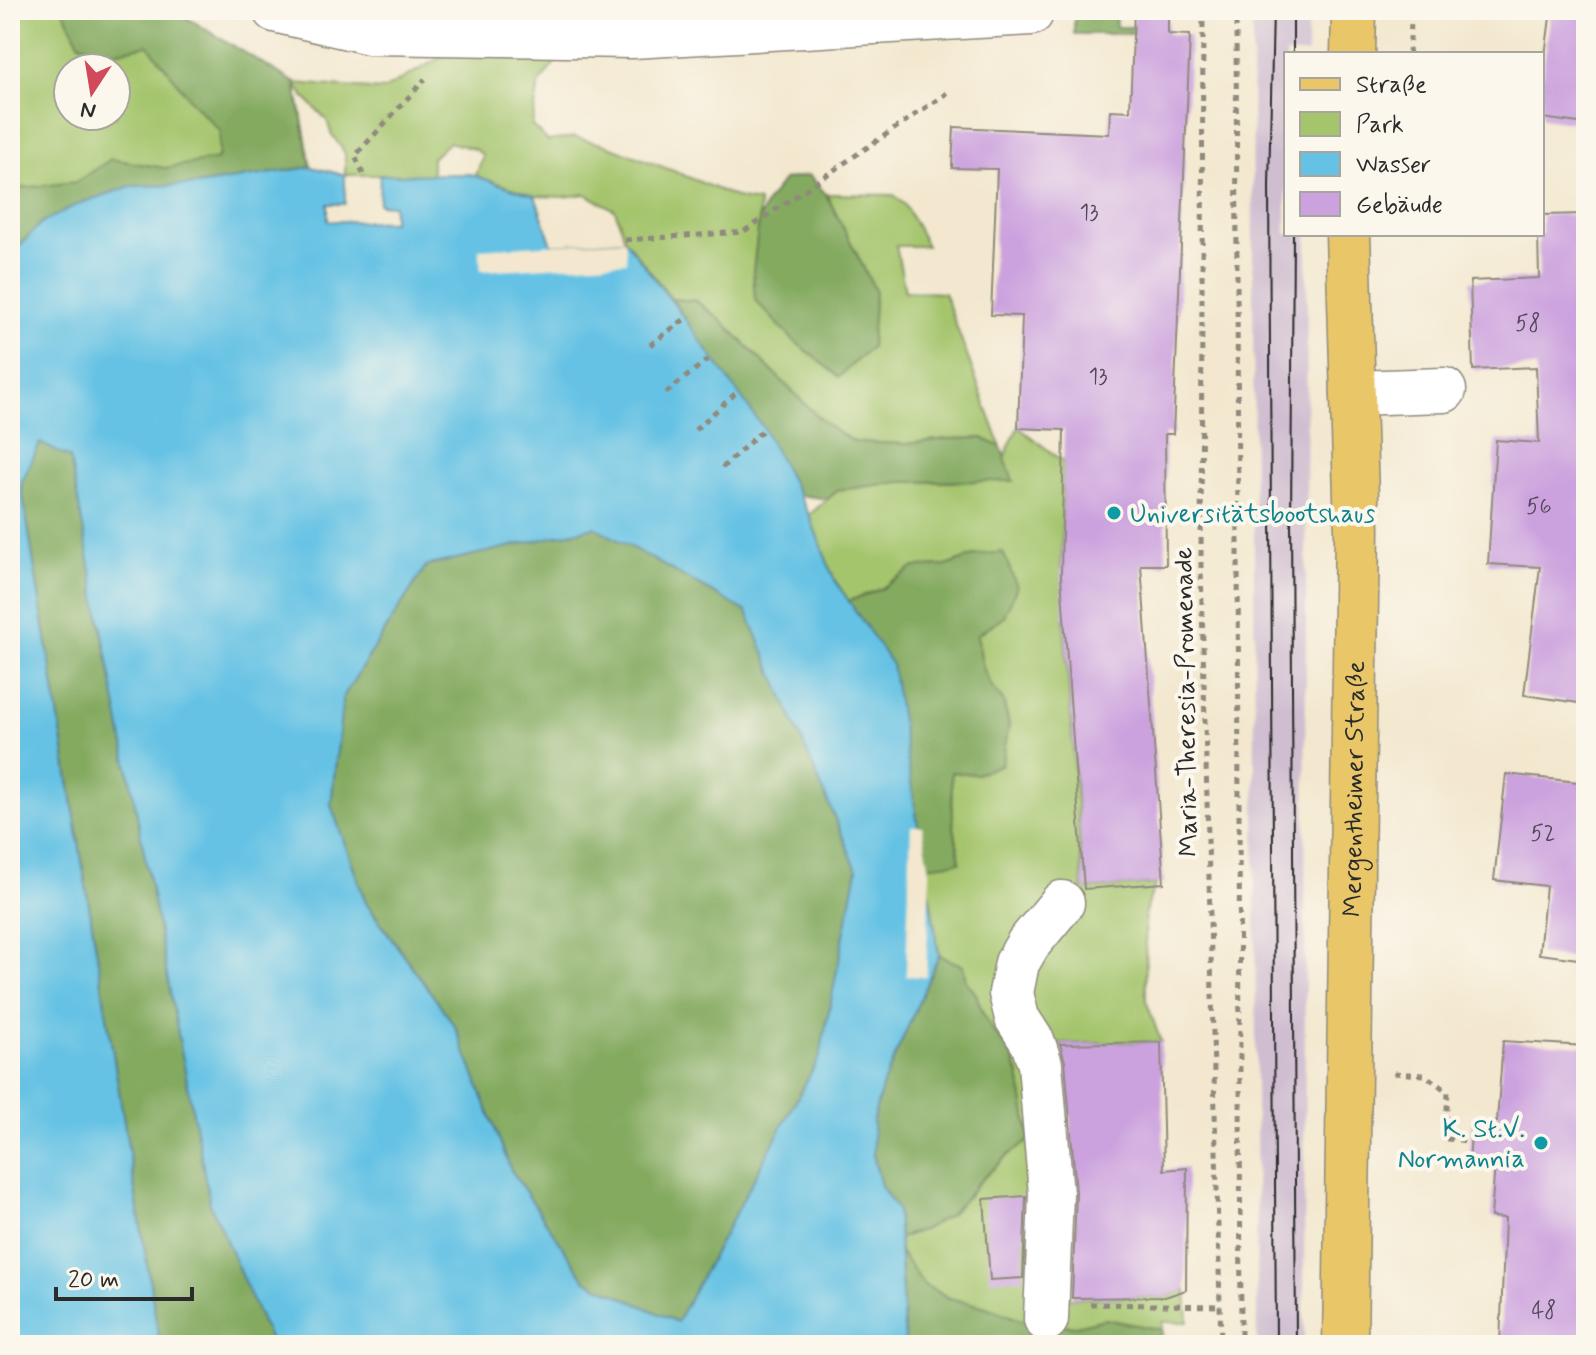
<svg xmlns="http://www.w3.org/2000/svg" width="1596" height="1355" font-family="Mynerve,sans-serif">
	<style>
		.industrial { fill: #cfbdd0 }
		.green { fill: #a5c56d; stroke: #68784c; stroke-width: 2; fill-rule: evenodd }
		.forest { fill: #84aa60; stroke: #586a46; stroke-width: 2 }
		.water { fill: #66c2e4; stroke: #487688; stroke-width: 2; fill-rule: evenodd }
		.pier { fill: #f3e8cf }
		.building { fill: #cba1de }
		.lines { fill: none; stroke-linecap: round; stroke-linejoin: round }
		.minor-casing { stroke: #8f8a7d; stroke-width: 47 }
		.major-casing { stroke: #8f8a7d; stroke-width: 47 }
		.path { stroke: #8f8a7d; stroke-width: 5; stroke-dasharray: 6 6; stroke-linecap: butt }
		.minor { stroke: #fff; stroke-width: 44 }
		.major { stroke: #e9c769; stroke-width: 44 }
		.tram { stroke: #2b2b2b; stroke-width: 2 }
		.culture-dot { fill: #0f9aa8; stroke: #fbf7ec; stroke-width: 3 }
		.labels { text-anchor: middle; stroke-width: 8; stroke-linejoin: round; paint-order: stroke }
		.number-label { font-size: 22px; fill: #534858 }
		.culture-label { font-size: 26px; fill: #0d838f; stroke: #fbf7ec; text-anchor: start }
		.street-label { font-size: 26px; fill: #2b2b2b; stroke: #fbf7ec }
	</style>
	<rect width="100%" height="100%" fill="#fbf7ec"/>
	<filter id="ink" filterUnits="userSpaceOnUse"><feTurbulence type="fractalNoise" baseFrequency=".0125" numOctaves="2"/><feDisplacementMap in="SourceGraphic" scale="16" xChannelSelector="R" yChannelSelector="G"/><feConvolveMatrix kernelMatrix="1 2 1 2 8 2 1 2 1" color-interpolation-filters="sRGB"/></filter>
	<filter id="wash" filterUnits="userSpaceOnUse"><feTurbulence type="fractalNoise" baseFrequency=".006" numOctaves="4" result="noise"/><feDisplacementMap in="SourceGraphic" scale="32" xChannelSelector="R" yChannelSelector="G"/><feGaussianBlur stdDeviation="1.8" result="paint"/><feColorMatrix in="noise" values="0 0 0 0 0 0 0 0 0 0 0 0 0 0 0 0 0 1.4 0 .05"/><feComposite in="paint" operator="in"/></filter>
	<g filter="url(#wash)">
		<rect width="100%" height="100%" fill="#f3e8cf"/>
		<!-- industrial -->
		<polygon class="industrial" points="1252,10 1308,10 1307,54 1286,54 1286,234 1307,234 1304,1345 1257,1345"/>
		<!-- green -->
		<g class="green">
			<path d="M 10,10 L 174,10 L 295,83 L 383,90 L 441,57 L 450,31 L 306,10 L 577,10 L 578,28 L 634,38 L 556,61 L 539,84 L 532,126 L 548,141 L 575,137 L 609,146 L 676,172 L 740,199 L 759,202 L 759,220 L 875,290 L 826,194 L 894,195 L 905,205 L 927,246 L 896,246 L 905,291 L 944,293 L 1001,447 L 982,438 L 946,439 L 906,444 L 855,442 L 835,431 L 817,416 L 720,319 L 696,301 L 672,299 L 625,240 L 615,210 L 586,194 L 564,197 L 535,196 L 476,176 L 483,155 L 474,149 L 449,142 L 432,158 L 432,175 L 345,175 L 345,153 L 331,133 L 327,120 L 306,99 L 296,85 L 311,167 L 197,185 L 10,256 ZM 68,68 L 116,68 L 116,116 L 68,116 Z"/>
			<polygon points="1018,427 1064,462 1061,568 1141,565 1144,612 1064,619 1083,889 1156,884 1148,902 1145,913 1146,1000 1161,1042 1059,1044 1063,1298 1165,1297 1186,1290 1188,1322 1162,1322 1162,1330 1105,1319 1076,1326 1047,1324 1021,1320 986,1307 949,1298 924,1285 900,1252 899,1238 927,1228 967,1197 978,1183 1008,1155 1030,1140 1019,1075 1013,1058 1007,1046 995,1034 982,1012 976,994 966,981 963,966 939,955 925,866 960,861 953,821 951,772 977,774 1002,764 1009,724 1003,701 991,685 983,668 977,635 1004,616 976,555 946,566 916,568 893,580 881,589 849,601 834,579 809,515 838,490 900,482 951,482 998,471"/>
		</g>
		<!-- forest -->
		<g class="forest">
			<polygon points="63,10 174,10 295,83 311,167 197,185 131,186 78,204 41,223 10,256 10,182 21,188 76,182 111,159 165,168 218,159 220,131 193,103 148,45 109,53 79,43"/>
			<polygon points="1115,12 1116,27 1164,27 1164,34 1074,34 1074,14"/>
			<polygon points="809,175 826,194 875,290 871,347 839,377 793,340 755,300 753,271 759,220 765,205 783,180"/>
			<polygon points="672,299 696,301 720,319 817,416 835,431 855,442 906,444 946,439 982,438 1001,447 1013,481 900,482 838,490 828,499 799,495 781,462"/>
			<polygon points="40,443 70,457 210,1203 272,1345 160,1345 21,483"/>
			<polygon points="595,527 747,612 857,870 820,1056 677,1322 585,1280 511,1170 455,1026 366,902 331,805 343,697 426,566"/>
			<polygon points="1003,552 1017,587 1004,616 977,635 983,668 991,685 1003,701 1009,724 1002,764 977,774 951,772 953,821 960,862 925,866 849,601 881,589 914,567 946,566 976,555"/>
			<polygon points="939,955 963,966 966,981 976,994 982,1012 995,1034 1007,1046 1013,1058 1019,1075 1030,1140 1008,1155 978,1183 951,1214 927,1228 899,1238 897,1210 881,1186 873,1155 873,1119 883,1084"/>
			<polygon points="900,1252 924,1285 949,1298 986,1307 1021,1320 1047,1324 1076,1326 1105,1319 1162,1330 1162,1345 905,1345"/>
		</g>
		<!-- water -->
		<path class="water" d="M 311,167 L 345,175 L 345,204 L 328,204 L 328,221 L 393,222 L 393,205 L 379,204 L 380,175 L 470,174 L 535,196 L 552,245 L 625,240 L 685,319 L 764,429 L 809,515 L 834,579 L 892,665 L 939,955 L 883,1084 L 873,1119 L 873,1155 L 881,1186 L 897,1210 L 905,1345 L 272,1345 L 210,1204 L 70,458 L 40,443 L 21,484 L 160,1345 L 10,1345 L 10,256 L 41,223 L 78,204 L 131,186 L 197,185 ZM 595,527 L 747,612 L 857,870 L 820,1056 L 677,1322 L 585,1280 L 511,1170 L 455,1026 L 366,903 L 331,805 L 343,697 L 426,566 Z"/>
		<!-- pier -->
		<g class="pier">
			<polygon points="625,240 627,262 481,271 479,249"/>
			<polygon points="911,826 922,826 930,871 926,977 906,976"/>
		</g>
		<g id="blocks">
			<!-- building -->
			<g class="building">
				<polygon points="1134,10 1168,10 1168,34 1190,35 1173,434 1165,434 1166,565 1141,565 1164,883 1084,889 1061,576 1064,430 1018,428 1022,316 991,315 997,169 952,168 954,127 1109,134 1110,110 1130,111"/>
				<polygon points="1551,10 1586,10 1586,124 1542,118 1542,78"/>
				<polygon points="1586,214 1586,277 1583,277 1586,363 1586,704 1524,695 1540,567 1488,564 1496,440 1539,443 1536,367 1473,370 1470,281 1539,278 1538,234 1542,234 1542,215"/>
				<polygon points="1506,774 1586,783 1586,960 1539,954 1546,886 1494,880"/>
				<polygon points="1503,1041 1586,1046 1586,1345 1500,1345 1505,1218 1491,1217 1495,1163 1469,1162 1472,1121 1497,1122"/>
				<polygon points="1161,1042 1164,1170 1187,1168 1186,1290 1165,1297 1072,1298 1076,1192 1065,1062 1060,1044"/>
				<polygon points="1026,1196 1023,1278 990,1280 984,1199"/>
			</g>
		</g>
	</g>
	<g filter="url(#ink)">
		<use href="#blocks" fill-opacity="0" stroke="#8f8a7d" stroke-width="2"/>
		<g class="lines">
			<!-- minor casing -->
			<g class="minor-casing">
				<g id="minor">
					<polyline points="275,10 370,32 632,36 1031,13"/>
					<polyline points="1353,393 1444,390"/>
					<polyline points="1046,1319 1051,1194 1040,1064 1033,1043 1017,1018 1011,993 1017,963 1028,944 1062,903"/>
				</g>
			</g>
			<!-- major casing -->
			<g class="major-casing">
				<g id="major">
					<polyline points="1353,54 1354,10"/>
					<path id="s1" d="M 1345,1345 L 1357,530 L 1348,234"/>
				</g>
			</g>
			<!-- path -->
			<g class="path">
				<polyline points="1203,10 1201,567 1221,1345"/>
				<polyline points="1236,10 1241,1345"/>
				<polyline points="1409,54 1411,23 1415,10"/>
				<polyline points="363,174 355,156 425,79"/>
				<polyline points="625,240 743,232 947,93"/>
				<polyline points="650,345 685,319"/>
				<polyline points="666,393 712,356"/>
				<polyline points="695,430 737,392"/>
				<polyline points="722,468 764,429"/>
				<polyline points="1394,1073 1425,1075 1448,1092 1445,1139 1470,1141"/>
				<polyline points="1090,1304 1221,1306"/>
				<polyline points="1168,1345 1168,1334 1182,1334 1182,1345"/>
			</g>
			<!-- minor -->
			<use href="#minor" class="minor"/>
			<!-- major -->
			<use href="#major" class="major"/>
			<!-- tram -->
			<g class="tram">
				<polyline points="1273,10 1269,186 1276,1345"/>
				<polyline points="1293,10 1293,54"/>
				<polyline points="1293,234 1291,521 1296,1345"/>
			</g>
		</g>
	</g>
	<!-- markers -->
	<g class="culture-dot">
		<circle cx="1114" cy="513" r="8"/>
		<circle cx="1541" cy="1143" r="8"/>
	</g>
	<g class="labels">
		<!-- number labels -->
		<g class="number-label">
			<text x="1089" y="219">13</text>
			<text x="1528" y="330">58</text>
			<text x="1098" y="383">13</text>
			<text x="1539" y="513">56</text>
			<text x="1543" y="840">52</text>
			<text x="1544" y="1317">48</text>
		</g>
		<!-- culture labels -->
		<g class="culture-label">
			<text x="1130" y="522">Universitätsbootshaus</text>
			<text x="1525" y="1137" text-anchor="end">K. St.V.<tspan x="1525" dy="30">Normannia</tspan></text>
		</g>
		<!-- street labels -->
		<g class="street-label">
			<text transform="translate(1185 702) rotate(-91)" y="9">Maria-Theresia-Promenade</text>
			<text dy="9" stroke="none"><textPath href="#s1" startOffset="556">Mergentheimer Straße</textPath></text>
		</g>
	</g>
	<!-- margin -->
	<rect width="1596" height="1355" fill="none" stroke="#fbf7ec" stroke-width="40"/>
	<!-- legend -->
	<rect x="1284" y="52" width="260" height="184" fill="#fbf7ec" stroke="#a8a59f" stroke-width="2"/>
	<rect x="1300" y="78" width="40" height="12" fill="#e9c769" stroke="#a8a59f" stroke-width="2"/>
	<text x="1356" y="92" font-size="24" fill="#2b2b2b">Straße</text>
	<rect x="1300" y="112" width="40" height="24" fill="#a5c56d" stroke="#a8a59f" stroke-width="2"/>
	<text x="1356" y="132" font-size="24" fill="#2b2b2b">Park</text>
	<rect x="1300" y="152" width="40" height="24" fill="#66c2e4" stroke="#a8a59f" stroke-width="2"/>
	<text x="1356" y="172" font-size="24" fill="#2b2b2b">Wasser</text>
	<rect x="1300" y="192" width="40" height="24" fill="#cba1de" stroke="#a8a59f" stroke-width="2"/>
	<text x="1356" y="212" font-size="24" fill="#2b2b2b">Gebäude</text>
	<!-- north arrow -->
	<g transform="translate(92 92) rotate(192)"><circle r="38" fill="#fbf7ec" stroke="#a8a59f" stroke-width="2"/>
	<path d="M0-6L14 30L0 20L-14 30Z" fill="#d1495b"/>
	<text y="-12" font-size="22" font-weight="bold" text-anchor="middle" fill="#2b2b2b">N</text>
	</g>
	<!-- scale -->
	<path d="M56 1287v12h136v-12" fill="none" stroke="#2b2b2b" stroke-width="4"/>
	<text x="68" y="1287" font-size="24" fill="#2b2b2b" stroke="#fbf7ec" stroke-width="6" paint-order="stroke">20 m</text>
</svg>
